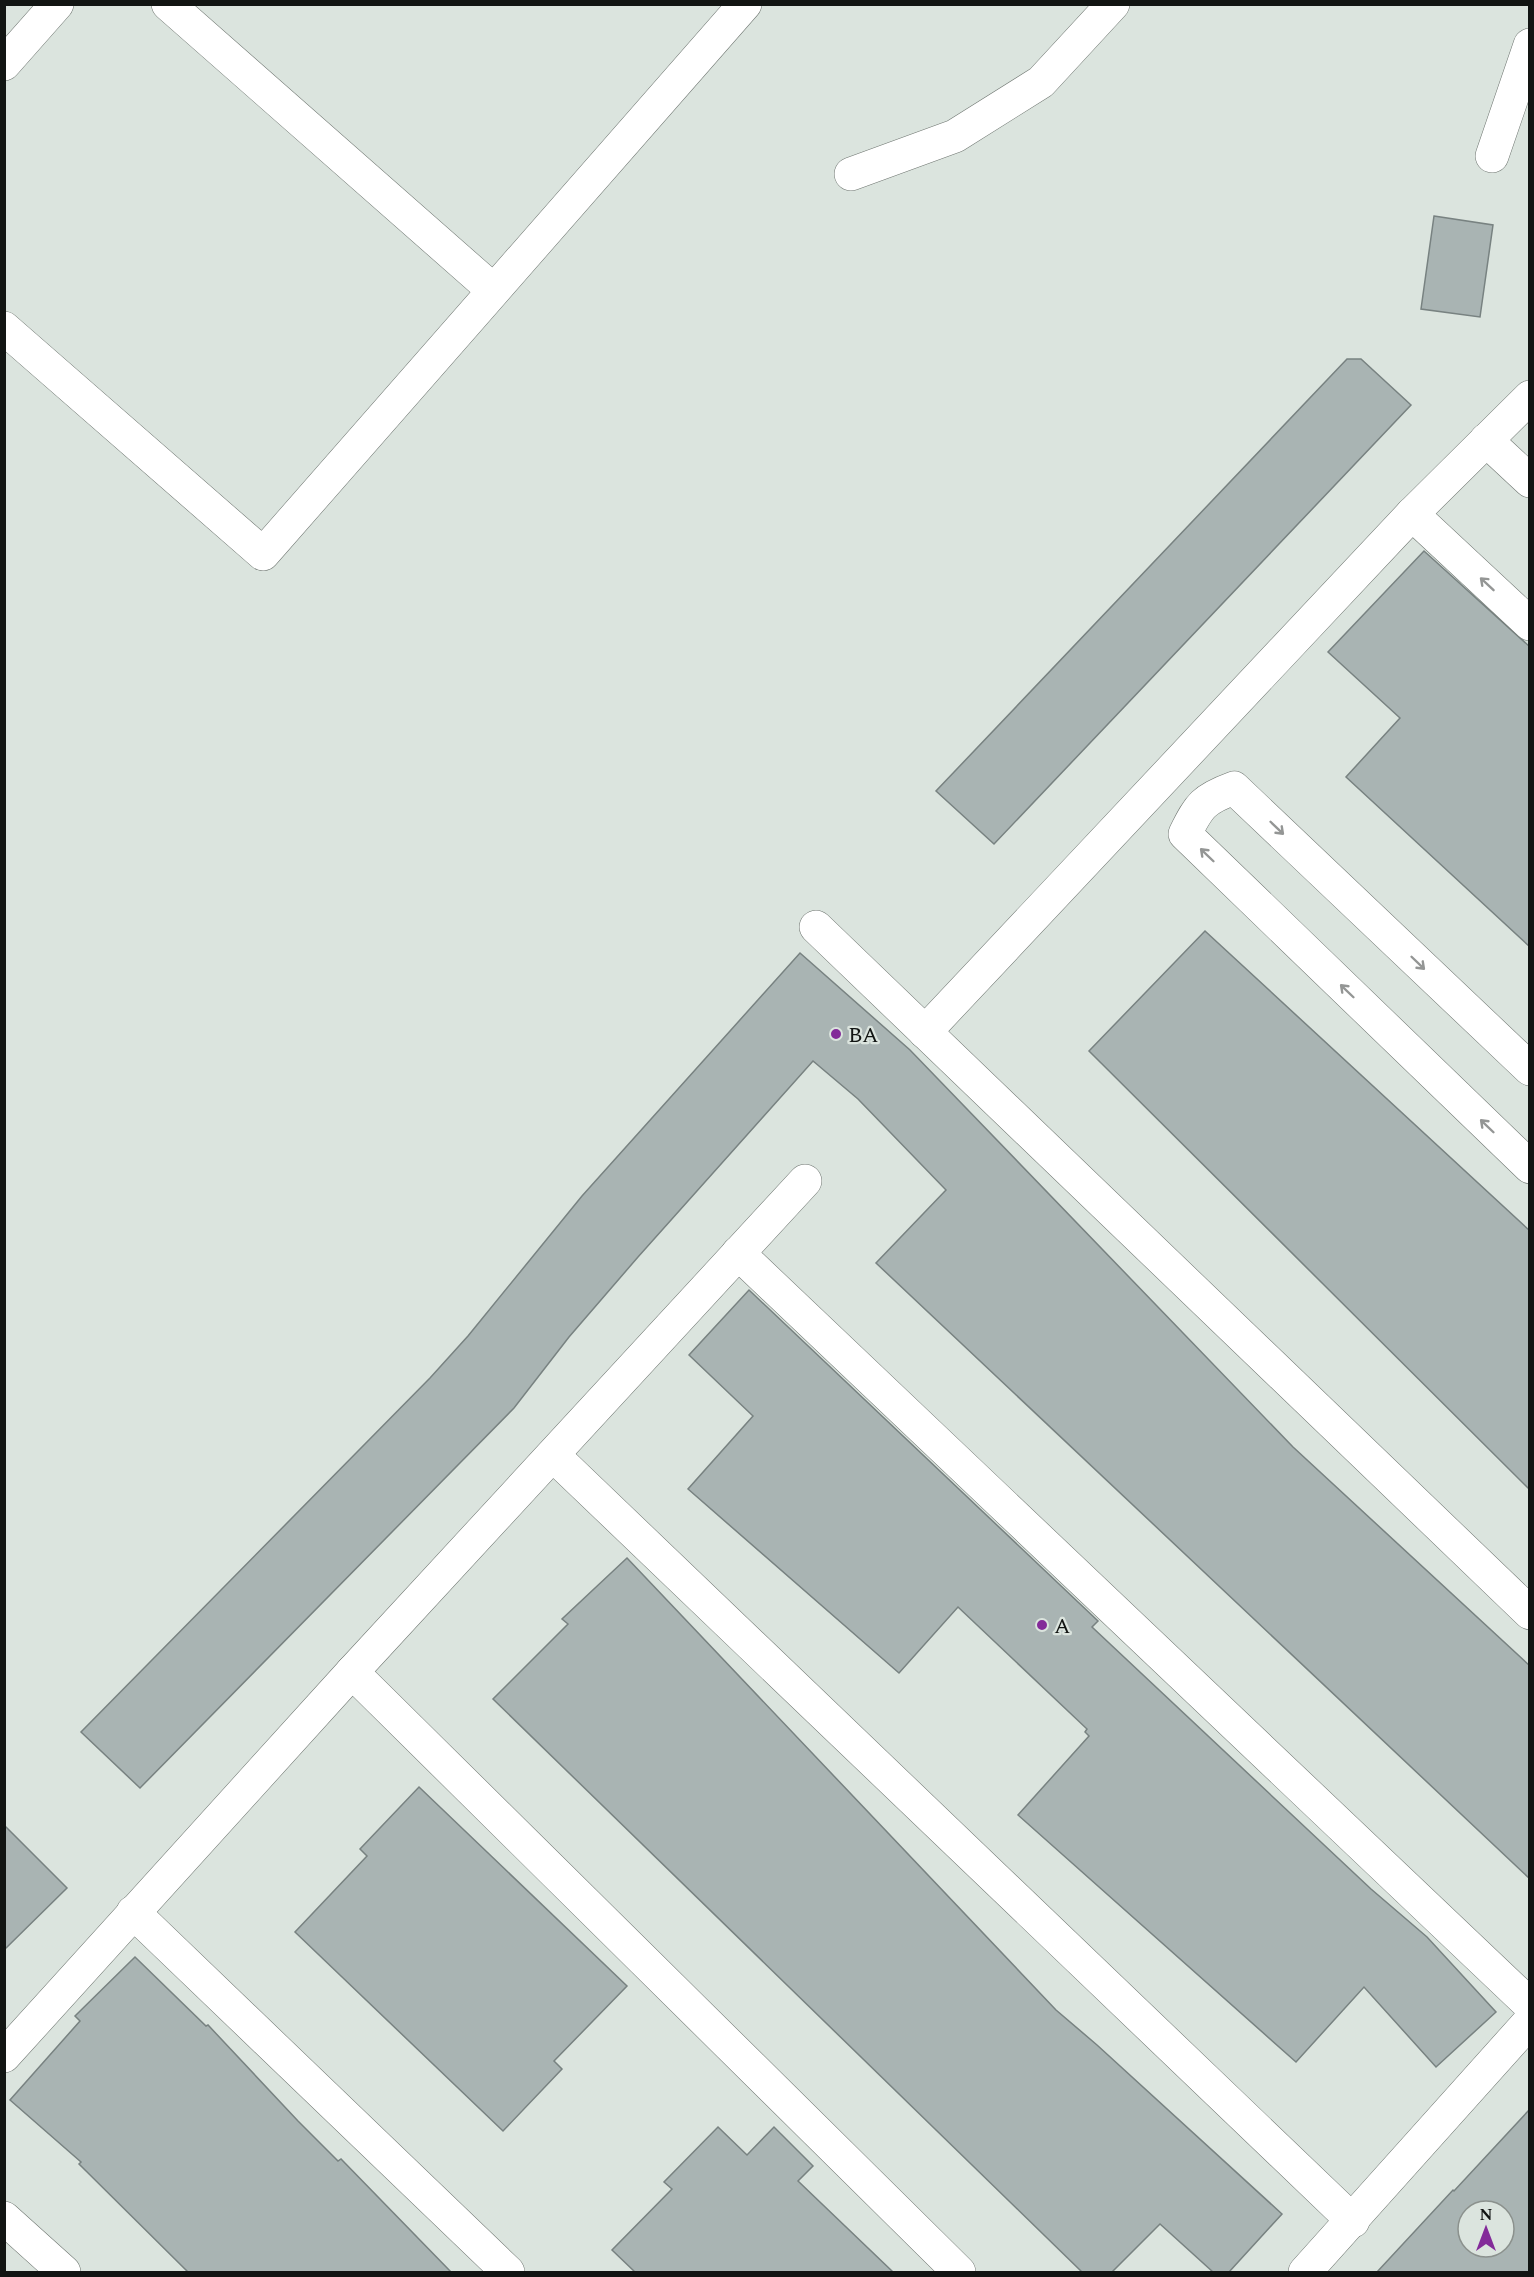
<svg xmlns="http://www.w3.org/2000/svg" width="1534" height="2277" font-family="Spectral,serif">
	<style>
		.building { fill: #a9b4b3; stroke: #788281; stroke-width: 1.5; fill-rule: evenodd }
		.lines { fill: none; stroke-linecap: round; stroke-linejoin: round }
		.minor-casing { stroke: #6f7671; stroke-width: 34 }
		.minor { stroke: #fff; stroke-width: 33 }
		.oneway { stroke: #949695 }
		.poi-dot { fill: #832b99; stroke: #dbe4de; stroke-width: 2 }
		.labels { text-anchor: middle; stroke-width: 4.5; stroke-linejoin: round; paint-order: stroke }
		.poi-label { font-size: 22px; fill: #121513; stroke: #dbe4de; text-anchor: start }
	</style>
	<rect width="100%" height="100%" fill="#dbe4de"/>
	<!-- building -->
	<g class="building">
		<polygon points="1434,216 1493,225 1480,317 1421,309"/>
		<polygon points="1347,359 1361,359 1411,405 994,844 936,791"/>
		<polygon points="1424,551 1530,647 1530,947 1346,777 1400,718 1328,652"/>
		<polygon points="1205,931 1530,1231 1530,1490 1089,1051"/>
		<polygon points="800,953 910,1050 1293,1447 1530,1666 1530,1879 876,1263 946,1190 858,1099 813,1061 638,1257 569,1337 514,1408 140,1788 81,1732 430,1378 468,1336 582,1196"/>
		<polygon points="749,1290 1098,1621 1092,1627 1371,1889 1427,1937 1496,2012 1436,2067 1364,1987 1296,2062 1018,1815 1089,1736 1085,1732 1087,1729 958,1607 899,1673 688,1489 753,1416 689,1355"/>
		<polygon points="627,1558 1056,2010 1097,2045 1282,2214 1229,2272 1213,2272 1160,2224 1112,2272 1082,2272 493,1699 568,1624 562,1619"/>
		<polygon points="419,1787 627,1986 554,2061 562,2069 503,2131 295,1932 367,1856 360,1849"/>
		<polygon points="4,1825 67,1888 4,1950"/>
		<polygon points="135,1957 206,2026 208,2025 298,2121 338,2161 341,2159 451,2272 188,2272 79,2164 81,2162 10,2100 80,2021 75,2016"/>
		<path d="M 1530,2109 L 1530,2272 L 1377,2272 L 1453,2190 L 1454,2191 ZM 1468,2211 L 1504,2211 L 1504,2247 L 1468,2247 Z"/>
		<polygon points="718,2127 747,2155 774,2127 813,2166 798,2181 893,2272 635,2272 612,2250 672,2189 664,2182"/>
	</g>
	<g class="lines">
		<!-- minor casing -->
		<g class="minor-casing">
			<g id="minor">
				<polyline points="168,4 493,290"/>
				<polyline points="4,64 57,4"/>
				<polyline points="1492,156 1530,45"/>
				<polyline points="851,174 955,136 1041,82 1113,4"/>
				<polyline points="4,328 263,554 745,4"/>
				<polyline points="1486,440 1530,481"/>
				<polyline points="1412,514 1530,624"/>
				<polyline points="816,927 1530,1613"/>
				<polyline points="925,1032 1412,514 1530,397"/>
				<path d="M 1530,1069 L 1234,788 C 1204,799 1199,805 1185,834 L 1530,1167"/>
				<polyline points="738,1253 1530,2005"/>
				<polyline points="553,1455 1353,2221"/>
				<polyline points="352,1672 959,2272"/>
				<polyline points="133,1912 508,2272"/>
				<polyline points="4,2056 352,1672 805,1181"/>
				<polyline points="4,2218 64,2272"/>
				<polyline points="1305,2272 1530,2021"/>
			</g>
		</g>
		<!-- minor -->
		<use href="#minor" class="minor"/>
	</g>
	<!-- one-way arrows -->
	<defs><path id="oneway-shaft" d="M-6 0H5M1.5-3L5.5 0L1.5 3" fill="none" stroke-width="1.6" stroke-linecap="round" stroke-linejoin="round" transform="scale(1.5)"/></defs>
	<g class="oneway">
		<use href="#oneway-shaft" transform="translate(1487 584) rotate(-137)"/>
		<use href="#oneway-shaft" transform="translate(1277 828) rotate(44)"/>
		<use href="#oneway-shaft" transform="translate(1207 855) rotate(-136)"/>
		<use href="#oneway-shaft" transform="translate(1418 963) rotate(44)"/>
		<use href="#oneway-shaft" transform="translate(1347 991) rotate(-136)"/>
		<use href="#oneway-shaft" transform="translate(1487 1126) rotate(-136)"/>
	</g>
	<!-- markers -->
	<g class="poi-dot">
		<circle cx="836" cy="1034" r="6"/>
		<circle cx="1042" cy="1625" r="6"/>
	</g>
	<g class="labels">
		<!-- poi labels -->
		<g class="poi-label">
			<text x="848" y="1042">BA</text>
			<text x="1054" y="1633">A</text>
		</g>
	</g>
	<!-- border -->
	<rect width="1534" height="2277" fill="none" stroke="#121513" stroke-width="12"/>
	<!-- north arrow -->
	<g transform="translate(1486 2229)"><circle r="28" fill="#dbe4de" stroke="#8b918d" stroke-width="1.5"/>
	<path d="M0-4.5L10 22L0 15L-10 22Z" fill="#832b99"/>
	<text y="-9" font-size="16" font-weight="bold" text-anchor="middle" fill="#121513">N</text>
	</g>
</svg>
